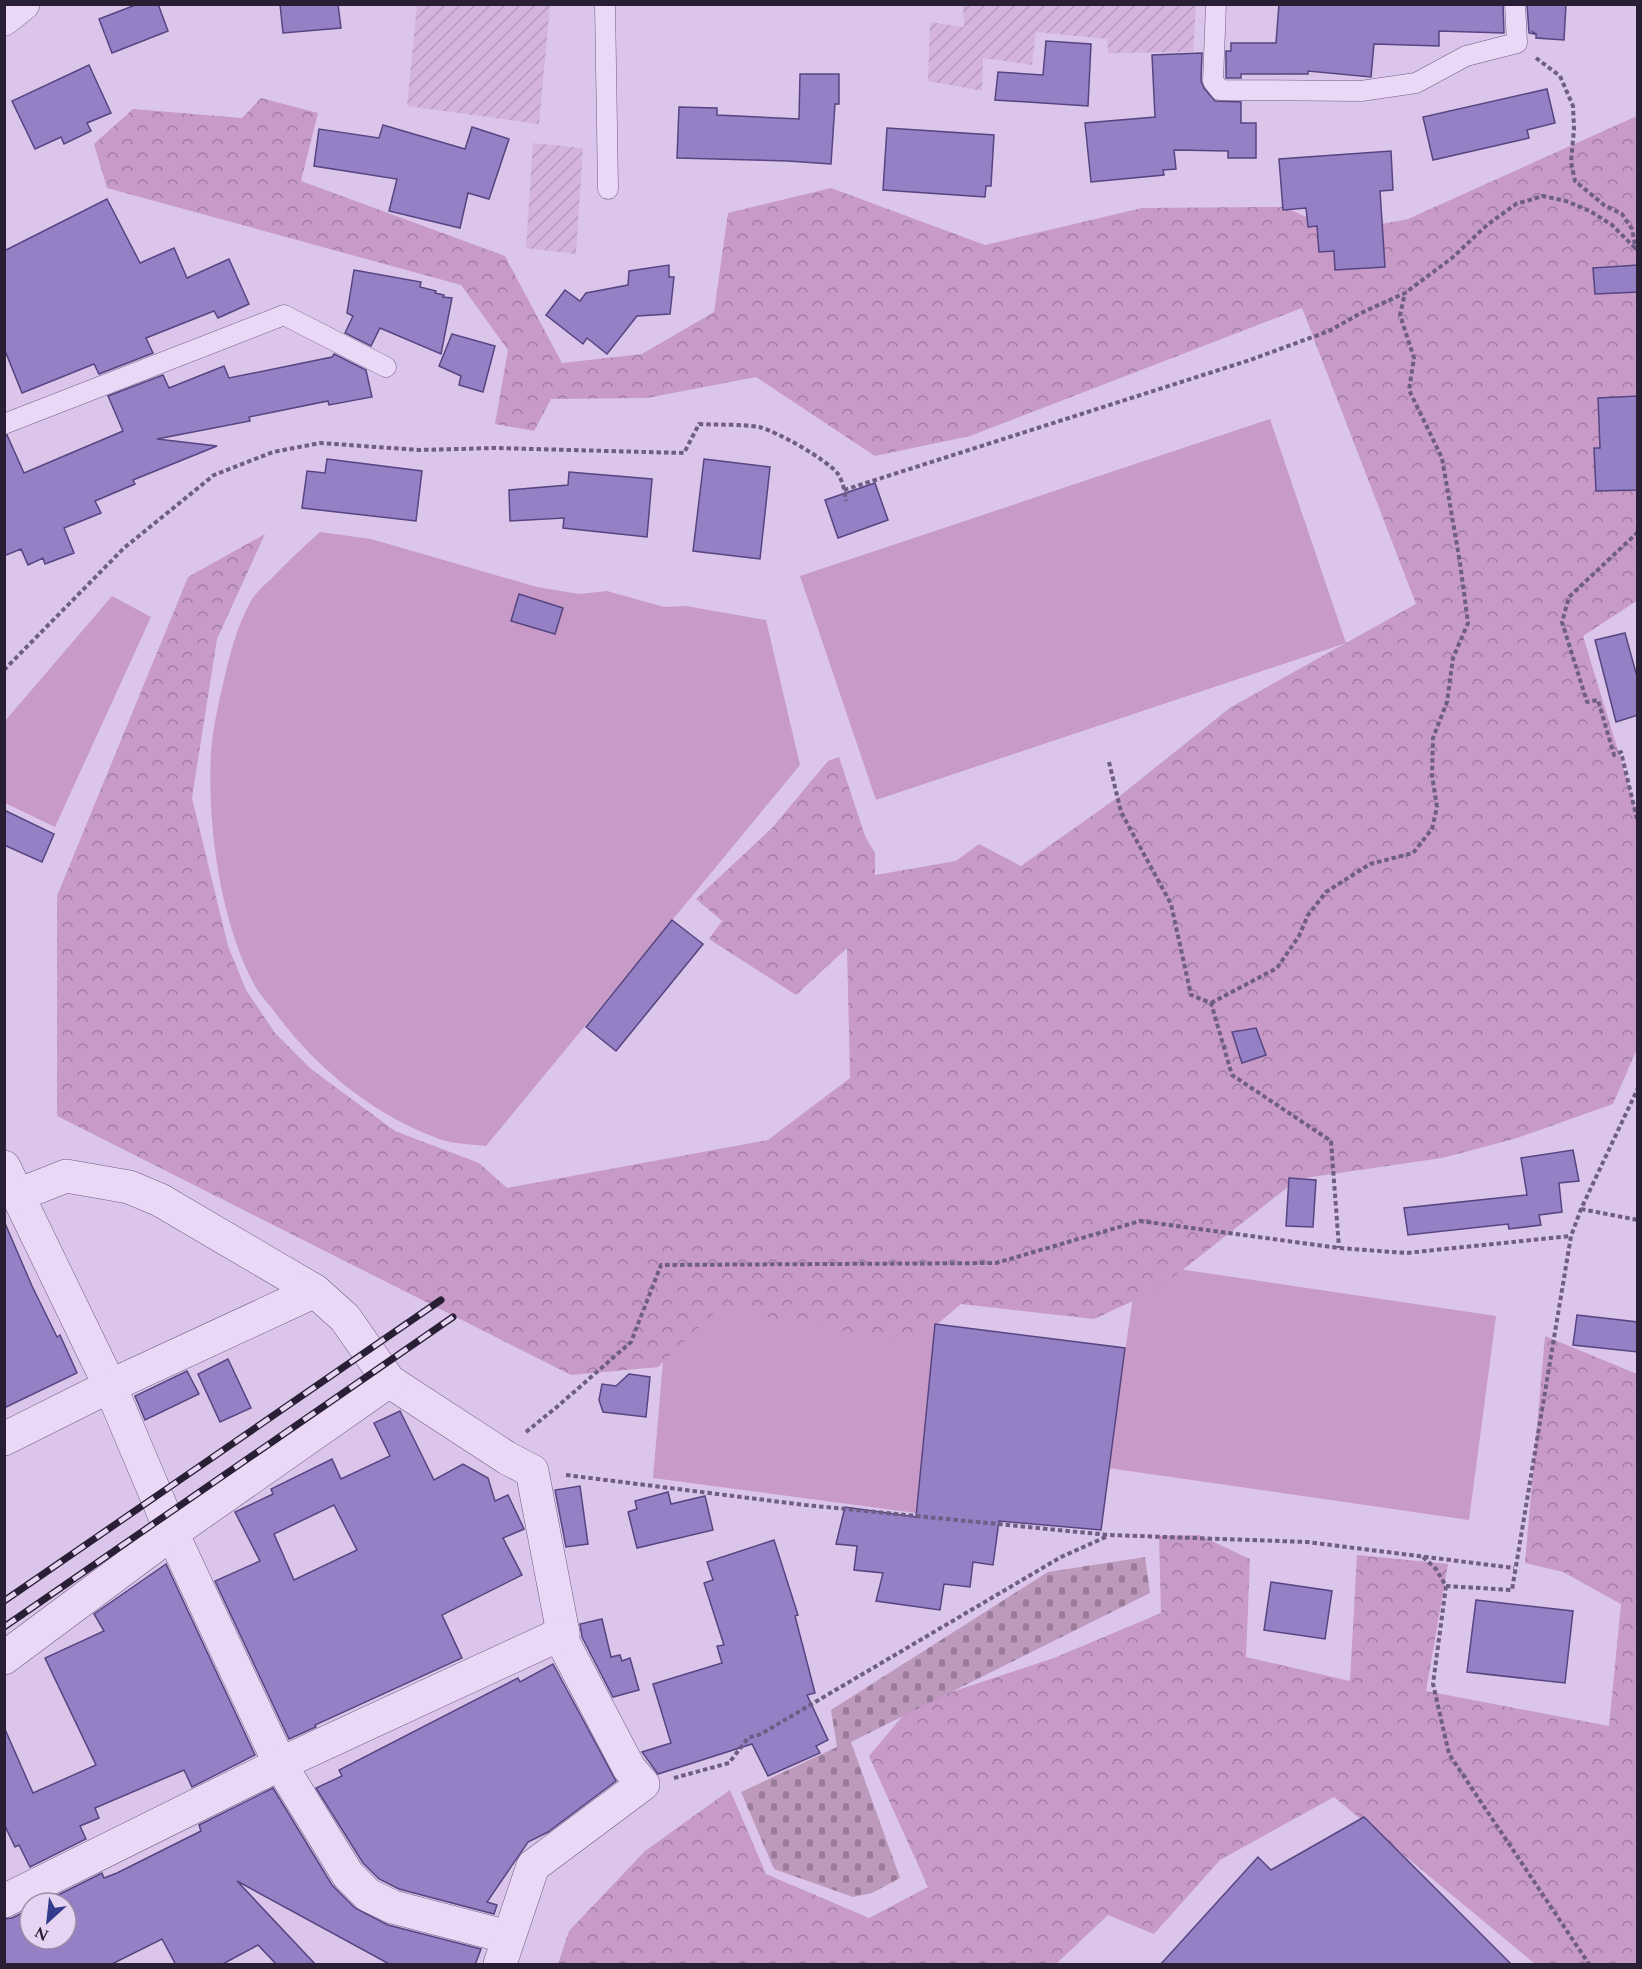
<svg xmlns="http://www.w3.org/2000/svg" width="1642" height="1969" font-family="Spectral,serif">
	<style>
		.farmland { fill: url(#farmland-furrows) }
		.green { fill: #c79ac7 }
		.forest { fill: url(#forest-crowns) }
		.cemetery { fill: url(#cemetery-stones) }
		.building { fill: #957fc5; stroke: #564581; stroke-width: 1.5; fill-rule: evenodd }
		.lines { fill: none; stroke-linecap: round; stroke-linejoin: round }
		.service-casing { stroke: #6e5d84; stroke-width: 21 }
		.minor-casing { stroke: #6e5d84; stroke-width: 34 }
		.path { stroke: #6e5d84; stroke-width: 4; stroke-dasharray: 4.5 3; stroke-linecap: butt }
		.service { stroke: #ead8f6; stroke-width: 20 }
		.minor { stroke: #ead8f6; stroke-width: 33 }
		.rail-casing { stroke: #281f35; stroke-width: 7 }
		.rail { stroke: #e7d4f2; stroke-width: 4.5; stroke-dasharray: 14; stroke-linecap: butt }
	</style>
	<defs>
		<pattern id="farmland-furrows" width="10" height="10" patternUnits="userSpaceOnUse" patternTransform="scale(1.5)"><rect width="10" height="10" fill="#d4b4df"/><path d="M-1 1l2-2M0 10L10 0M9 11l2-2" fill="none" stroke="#b69ac0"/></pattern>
		<pattern id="forest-crowns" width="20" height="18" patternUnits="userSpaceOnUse" patternTransform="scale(1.5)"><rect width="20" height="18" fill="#c79ac7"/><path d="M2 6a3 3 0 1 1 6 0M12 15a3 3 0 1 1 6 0" fill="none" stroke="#a27da2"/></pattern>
		<pattern id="cemetery-stones" width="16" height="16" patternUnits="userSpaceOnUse" patternTransform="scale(1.5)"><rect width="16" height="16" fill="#bd99bc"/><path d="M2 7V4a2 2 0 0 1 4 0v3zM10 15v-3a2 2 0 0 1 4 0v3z" fill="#9a7c9a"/></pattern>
	</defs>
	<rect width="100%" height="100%" fill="#dbc5ea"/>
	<!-- farmland -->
	<g class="farmland">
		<polygon points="417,5 550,5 539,124 407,106"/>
		<polygon points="963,5 1196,5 1193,52 1108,53 1107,39 1036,32 1032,65 983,58 982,91 928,81 930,22 964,27"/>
		<polygon points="533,143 583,148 576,254 526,248"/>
	</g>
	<!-- green -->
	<g class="green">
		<polygon points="1270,419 1346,643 876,800 800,576"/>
		<path d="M 320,532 L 371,539 L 537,587 L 579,594 L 607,591 L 664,607 L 686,606 L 766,620 L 800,765 L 486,1146 C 470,1144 451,1144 437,1138 C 372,1114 315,1067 274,1011 C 268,1003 260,995 255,986 C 220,922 207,824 211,752 C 213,724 220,698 226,671 C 232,646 239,622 252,599 C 257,592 264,585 271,579 C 286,563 303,547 320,532 Z"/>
		<polygon points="112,596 151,617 55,827 5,803 5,721"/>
		<polygon points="1138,1263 1496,1316 1469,1520 1108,1468"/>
		<polygon points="670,1280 935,1324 916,1513 653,1478"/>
	</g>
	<!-- forest -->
	<g class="forest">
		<polygon points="261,98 318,113 301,181 505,256 562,363 642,354 714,312 728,213 831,188 985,245 1142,208 1284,207 1340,232 1408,219 1637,116 1637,603 1635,602 1583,636 1637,813 1637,1049 1613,1104 1514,1139 1442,1158 1298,1179 1157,1290 1094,1319 961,1304 914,1344 719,1308 658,1367 571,1375 57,1116 57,896 188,577 265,534 217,639 192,798 228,946 246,990 275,1033 311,1069 395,1131 479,1163 507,1188 768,1140 850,1078 847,948 796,995 709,939 722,921 696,899 772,828 828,761 839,757 865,836 875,853 875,875 956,861 979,844 1021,866 1121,795 1231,707 1416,604 1302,308 970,436 875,456 756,377 647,398 551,399 534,431 495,424 508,350 461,285 107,188 94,144 133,109 242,118"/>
		<polygon points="1545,1336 1637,1374 1637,1964 1535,1964 1334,1797 1220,1860 1154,1934 1108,1915 1056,1964 558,1964 569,1931 645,1851 730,1790 766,1874 869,1918 928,1887 869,1756 912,1705 1054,1658 1161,1613 1159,1536 1199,1535 1250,1559 1246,1657 1350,1681 1357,1555 1448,1564 1426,1691 1609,1726 1621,1604 1563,1572 1525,1563"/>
	</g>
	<!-- cemetery -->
	<polygon class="cemetery" points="1145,1557 1150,1593 851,1742 900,1878 872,1893 853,1897 774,1869 741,1792 837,1747 831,1710 1048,1572"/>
	<!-- building -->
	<g class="building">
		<polygon points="138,4 158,4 168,31 112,53 99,19"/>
		<polygon points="280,4 338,4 341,28 283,33"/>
		<polygon points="1279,4 1503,4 1504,33 1439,31 1439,46 1374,44 1371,77 1308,71 1308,74 1241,74 1241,78 1226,78 1226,51 1231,51 1231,43 1276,43"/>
		<polygon points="1527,4 1566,4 1564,40 1536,38 1536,34 1533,32 1534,34 1529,33"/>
		<polygon points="1046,41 1091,44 1088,106 995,100 998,72 1043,75"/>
		<polygon points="1202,53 1201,81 1204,88 1215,101 1241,102 1241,123 1256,123 1256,158 1228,158 1228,151 1174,150 1176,169 1163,170 1164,175 1091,182 1085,123 1155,117 1152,55"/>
		<polygon points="89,65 111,113 87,123 91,131 64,144 61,137 35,149 12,101"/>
		<polygon points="800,74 839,74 839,104 835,104 831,164 788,161 677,158 679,107 717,108 717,115 799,119"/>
		<polygon points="1547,89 1555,123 1527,130 1529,138 1433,160 1423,117"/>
		<polygon points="383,125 465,149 472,127 509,139 489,199 468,193 460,228 389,211 397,179 314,166 319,129 379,138"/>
		<polygon points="887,128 994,135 991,186 986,186 985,197 883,190"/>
		<polygon points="1391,151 1393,190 1380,191 1385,267 1335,270 1334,251 1319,252 1317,226 1308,227 1306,208 1283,210 1279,159"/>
		<polygon points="107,199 140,263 174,248 187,278 229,259 249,304 218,318 214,311 146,338 153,353 99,374 94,364 22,393 4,348 4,251"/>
		<polygon points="669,265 669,277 674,277 670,314 637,316 607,354 587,338 583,344 546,315 565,290 580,301 586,293 628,285 629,271"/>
		<polygon points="1638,265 1638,292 1595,294 1593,268"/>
		<polygon points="354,270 421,282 420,287 436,291 435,293 444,295 443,297 452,298 441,354 380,328 371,346 345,333 353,316 347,313"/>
		<polygon points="452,334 495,346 483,392 459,385 461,376 439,366"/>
		<polygon points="334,354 366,370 372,397 329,405 328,401 249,417 250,421 157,439 217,446 133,480 135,484 95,501 101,513 64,528 74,553 45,564 43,558 28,565 21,549 4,556 4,436 7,435 24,473 123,431 108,396 163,375 169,388 224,366 229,378 332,357"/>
		<polygon points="1638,396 1638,490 1596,491 1594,448 1600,448 1598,398"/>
		<polygon points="327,459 422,471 416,521 302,508 307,471 325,473"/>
		<polygon points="704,459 770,467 760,559 693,551"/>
		<polygon points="569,472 652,479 647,537 563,528 564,518 510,521 509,490 568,485"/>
		<polygon points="875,483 888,520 838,538 825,500"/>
		<polygon points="519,594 563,608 555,634 511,621"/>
		<polygon points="1625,633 1638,680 1638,715 1616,722 1595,640"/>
		<polygon points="4,810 54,834 42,862 4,845"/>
		<polygon points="672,920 703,944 616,1051 586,1027"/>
		<polygon points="1256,1028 1266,1055 1242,1063 1232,1032"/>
		<polygon points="1573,1150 1579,1181 1559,1183 1562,1212 1539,1215 1541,1225 1509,1229 1508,1224 1408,1235 1404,1208 1527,1195 1521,1158"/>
		<polygon points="1289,1178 1316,1180 1313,1227 1286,1226"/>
		<polygon points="4,1221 32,1286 57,1337 60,1335 77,1373 4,1408"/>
		<polygon points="1577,1315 1638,1322 1638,1352 1573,1345"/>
		<polygon points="935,1324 1125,1348 1101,1530 999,1521 993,1565 973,1562 970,1587 944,1584 940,1610 876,1601 883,1573 854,1570 857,1546 836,1544 845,1507 916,1517"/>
		<polygon points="228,1359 251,1408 220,1422 198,1374"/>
		<polygon points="187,1371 199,1394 145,1420 135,1396"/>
		<polygon points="629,1374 650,1377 646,1417 603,1412 599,1400 602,1384 616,1386"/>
		<path d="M 400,1411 L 434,1480 L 463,1464 L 488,1478 L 495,1501 L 508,1495 L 524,1529 L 503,1538 L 522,1575 L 442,1615 L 462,1658 L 315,1725 L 316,1727 L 289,1739 L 215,1581 L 260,1561 L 235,1512 L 273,1494 L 271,1489 L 332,1459 L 341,1479 L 390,1456 L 374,1423 ZM 334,1505 L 357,1550 L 294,1580 L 274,1534 Z"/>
		<polygon points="580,1486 588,1544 566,1547 555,1490"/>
		<polygon points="668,1492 671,1504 705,1496 713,1530 637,1548 628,1512 637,1509 635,1501"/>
		<polygon points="774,1540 798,1615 795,1616 815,1693 807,1695 828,1740 816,1746 820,1753 768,1776 752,1744 658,1774 642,1752 671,1743 653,1684 722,1663 717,1646 724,1645 704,1583 713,1580 707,1562"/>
		<polygon points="166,1564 255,1755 192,1787 184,1770 95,1808 99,1818 80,1826 86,1839 30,1867 19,1845 15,1847 4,1824 4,1727 33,1793 96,1765 45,1658 104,1631 94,1614"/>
		<polygon points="1271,1582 1332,1591 1325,1639 1264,1630"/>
		<polygon points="1476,1600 1573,1611 1565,1683 1467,1672"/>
		<polygon points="602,1619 611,1657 620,1655 622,1661 630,1658 639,1690 613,1697 582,1637 580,1624"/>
		<polygon points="553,1664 616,1781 548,1832 528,1842 487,1902 497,1905 494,1914 399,1889 379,1879 363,1863 316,1788 342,1776 339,1770 518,1678 520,1682"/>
		<polygon points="273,1788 332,1885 355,1908 388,1925 481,1949 475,1965 391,1965 237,1881 316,1965 277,1965 258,1945 221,1965 176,1965 162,1939 110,1965 4,1965 4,1919 12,1918 30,1909 30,1939 66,1939 66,1903 42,1903 102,1873 104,1878 117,1873 201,1831 199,1825"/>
		<polygon points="1364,1817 1512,1965 1160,1965 1258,1857 1271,1870"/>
	</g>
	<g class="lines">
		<!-- service casing -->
		<g class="service-casing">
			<g id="service">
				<polyline points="605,4 608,189"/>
				<polyline points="1216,4 1213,81 1220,90 1361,91 1416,83 1466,56 1517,43 1515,4"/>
				<polyline points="4,424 284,315 386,367"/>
			</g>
		</g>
		<!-- minor casing -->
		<g class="minor-casing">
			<g id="minor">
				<polyline points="4,19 23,4"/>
				<polyline points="4,1167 110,1386 172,1533 280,1764 348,1875 368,1895 393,1907 508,1937"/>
				<polyline points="18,1195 66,1176 129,1187 160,1200 315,1291 345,1318 389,1381 507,1458 532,1471 563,1633 563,1642 629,1768 643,1784 533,1866 500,1964"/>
				<polyline points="4,1439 110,1386 315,1291"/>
				<polyline points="4,1658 172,1533 389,1381"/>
				<polyline points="4,1901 280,1764 563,1633"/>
			</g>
		</g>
		<!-- path -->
		<g class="path">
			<polyline points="1536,58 1560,76 1573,106 1574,129 1571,162 1575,181 1604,205 1622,214 1632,229 1636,250"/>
			<polyline points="844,490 1250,360 1329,331 1361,313 1405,293 1452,258 1487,225 1516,204 1543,196 1566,201 1590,211 1612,225 1638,251"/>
			<polyline points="1638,532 1569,597 1562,622 1587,702 1598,700 1614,755 1621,752 1638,823"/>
			<path d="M 4,670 L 124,548 L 214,475 L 273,452 L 320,443 L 419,450 L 495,448 L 684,453 L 699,424 C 716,425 743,424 759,427 C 776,431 828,460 838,474 C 843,482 845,492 846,501"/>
			<polyline points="1109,762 1121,812 1171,904 1191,995 1211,1003 1232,1075 1331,1141 1339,1248"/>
			<polyline points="1211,1003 1277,968 1299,936 1308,915 1326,892 1370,864 1413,853 1432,829 1437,807 1432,775 1433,738 1447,702 1453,658 1468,623 1460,563 1442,458 1409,390 1414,358 1400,315 1405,293"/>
			<polyline points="1581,1209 1638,1220"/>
			<polyline points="526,1432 558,1406 631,1342 661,1265 996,1263 1140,1221 1339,1248 1406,1253 1571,1236"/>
			<polyline points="566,1475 805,1505 1109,1535 1307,1542 1514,1568"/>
			<polyline points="1423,1557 1436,1569 1446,1586 1433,1684 1449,1754 1589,1964"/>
			<polyline points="1446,1586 1512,1590 1571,1236 1581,1209 1638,1088"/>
			<polyline points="674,1778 729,1763 748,1738 761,1734 1061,1557 1108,1536"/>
		</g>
		<!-- service -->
		<use href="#service" class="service"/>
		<!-- minor -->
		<use href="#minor" class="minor"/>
		<!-- rail casing -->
		<g class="rail-casing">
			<g id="rail">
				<polyline points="4,1601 441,1300"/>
				<polyline points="4,1627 453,1317"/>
			</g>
		</g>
		<!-- rail -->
		<use href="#rail" class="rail"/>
	</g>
	<!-- border -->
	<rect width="1642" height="1969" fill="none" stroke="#281f35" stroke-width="12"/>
	<!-- north arrow -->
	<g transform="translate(48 1921) rotate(207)"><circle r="28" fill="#e7d4f2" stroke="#9b8ca6" stroke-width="1.5"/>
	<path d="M0-4.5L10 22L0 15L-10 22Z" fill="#323c8d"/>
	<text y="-9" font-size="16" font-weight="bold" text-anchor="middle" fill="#281f35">N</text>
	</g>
</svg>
